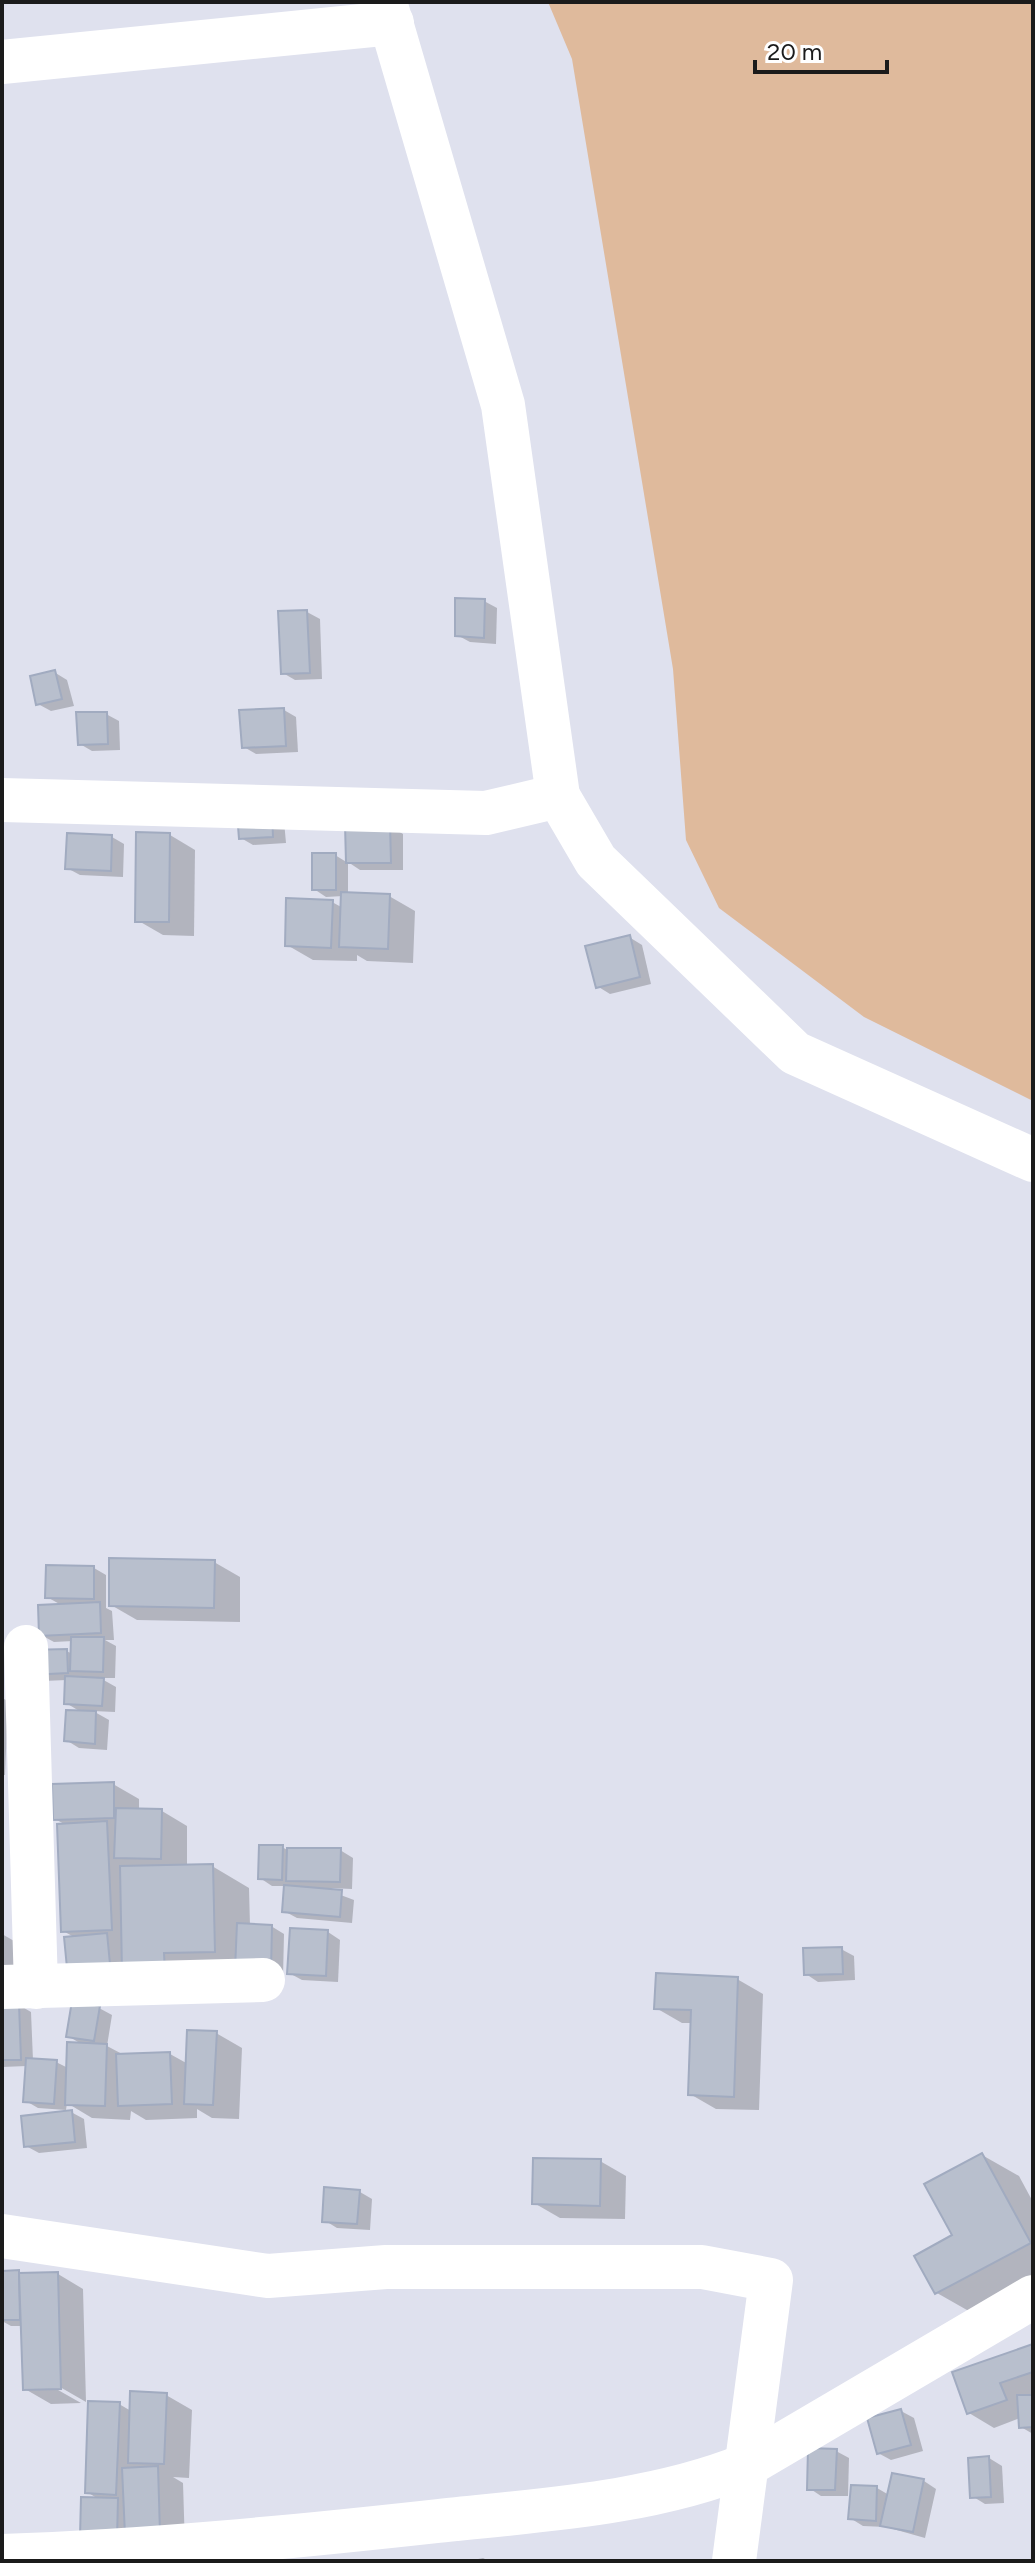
<svg xmlns="http://www.w3.org/2000/svg" width="1035" height="2563" font-family="Figtree,sans-serif">
	<style>
		.water { fill: #dfba9c }
		.shadow { fill: #0003 }
		.building { fill: #b8bfcd; stroke: #a1abc0; stroke-width: 2 }
		.lines { fill: none; stroke-linecap: round; stroke-linejoin: round }
		.minor { stroke: #fff; stroke-width: 44 }
	</style>
	<rect width="100%" height="100%" fill="#dfe1ee"/>
	<!-- water -->
	<polygon class="water" points="548,2 1033,2 1033,1101 864,1017 719,908 686,840 673,669 572,59"/>
	<!-- shadow -->
	<g class="shadow">
		<polygon points="484,601 497,608 496,644 470,642 457,635"/>
		<polygon points="307,612 320,619 322,679 295,680 283,673"/>
		<polygon points="54,672 67,680 74,706 51,711 38,704"/>
		<polygon points="284,710 296,717 298,752 256,754 244,747"/>
		<polygon points="106,714 119,721 120,750 92,751 80,744"/>
		<polygon points="284,821 286,843 253,845 241,838"/>
		<polygon points="347,826 390,826 403,834 403,870 360,870 348,862 348,894 389,896 415,911 413,963 367,961 357,955 357,961 313,960 287,945 288,900 332,902 343,908 343,896 326,897 314,889 314,855 335,855 348,863"/>
		<polygon points="170,835 195,850 194,936 163,935 137,920"/>
		<polygon points="112,837 124,844 123,877 80,875 67,868"/>
		<polygon points="629,937 642,945 651,984 610,994 597,986"/>
		<polygon points="214,1562 240,1577 240,1622 137,1620 111,1605"/>
		<polygon points="94,1568 106,1575 106,1608 112,1611 114,1640 105,1640 116,1646 115,1678 100,1678 116,1687 115,1712 93,1711 109,1720 107,1750 79,1748 66,1740 81,1712 66,1703 67,1680 43,1681 66,1651 73,1654 73,1641 54,1642 41,1635 63,1606 47,1597"/>
		<polygon points="2,1698 8,1701 5,1775 2,1775"/>
		<polygon points="113,1784 139,1799 139,1811 162,1811 187,1826 187,1867 212,1866 249,1888 250,1926 271,1926 284,1934 283,1977 81,1974 76,1938 63,1931 66,1825 55,1819"/>
		<polygon points="282,1847 289,1851 340,1850 353,1858 352,1889 330,1888 330,1891 354,1900 352,1923 297,1918 284,1911 286,1886 272,1886 260,1878"/>
		<polygon points="328,1932 340,1940 338,1982 302,1980 289,1973"/>
		<polygon points="2,1934 21,1945 23,1976 2,1977"/>
		<polygon points="841,1949 854,1956 855,1980 818,1982 806,1974"/>
		<polygon points="737,1979 763,1994 759,2110 716,2109 690,2094 692,2023 682,2023 656,2008"/>
		<polygon points="2,2005 19,2005 31,2012 33,2060 56,2062 68,2068 83,2045 68,2036 99,2008 112,2015 107,2046 124,2055 170,2054 188,2064 216,2033 242,2048 239,2119 212,2118 197,2109 197,2118 146,2120 131,2111 130,2120 92,2118 67,2103 66,2110 38,2108 26,2101 27,2066 2,2067"/>
		<polygon points="71,2112 84,2119 87,2148 39,2153 26,2146"/>
		<polygon points="982,2155 1019,2176 1033,2202 1033,2282 974,2314 937,2293"/>
		<polygon points="600,2161 626,2176 625,2219 560,2218 534,2203"/>
		<polygon points="360,2192 372,2199 370,2230 337,2228 324,2220"/>
		<polygon points="19,2272 58,2274 83,2289 86,2402 53,2383 51,2386 81,2403 51,2404 25,2389 23,2326 11,2326 2,2321 2,2273"/>
		<polygon points="1033,2346 1033,2395 1030,2396 1033,2397 1033,2434 1021,2427 1020,2418 994,2428 969,2413"/>
		<polygon points="166,2395 192,2410 189,2478 173,2477 183,2483 185,2547 95,2544 100,2500 87,2492 119,2404 131,2411"/>
		<polygon points="901,2411 914,2418 923,2451 891,2460 878,2453"/>
		<polygon points="836,2451 849,2458 848,2496 821,2496 809,2488"/>
		<polygon points="989,2458 1002,2466 1004,2503 985,2504 972,2496"/>
		<polygon points="893,2475 924,2481 936,2489 925,2538 886,2527 863,2526 850,2518 877,2488 889,2495"/>
		<polygon points="483,2558 489,2561 468,2561"/>
	</g>
	<!-- building -->
	<g class="building">
		<polygon points="455,598 485,599 484,638 455,636"/>
		<polygon points="307,610 310,673 281,674 278,611"/>
		<polygon points="55,670 62,699 36,705 30,676"/>
		<polygon points="284,708 286,746 242,748 239,710"/>
		<polygon points="76,712 107,712 108,744 78,745"/>
		<polygon points="272,811 273,837 239,839 237,813"/>
		<polygon points="345,824 390,824 391,863 346,863"/>
		<polygon points="136,832 170,833 169,922 135,922"/>
		<polygon points="67,833 112,835 111,871 65,869"/>
		<rect x="312" y="853" width="24" height="37"/>
		<polygon points="341,892 390,894 388,949 339,947"/>
		<polygon points="286,898 333,900 331,948 285,946"/>
		<polygon points="630,935 640,977 596,988 585,946"/>
		<polygon points="109,1558 215,1560 214,1608 109,1606"/>
		<polygon points="46,1565 94,1566 94,1599 45,1598"/>
		<polygon points="100,1602 101,1633 39,1636 38,1605"/>
		<polygon points="71,1637 104,1637 103,1672 70,1671"/>
		<polygon points="67,1649 68,1673 29,1675 28,1650"/>
		<polygon points="65,1676 104,1678 102,1706 64,1704"/>
		<polygon points="66,1710 96,1711 95,1744 64,1741"/>
		<polygon points="114,1782 114,1818 53,1820 52,1784"/>
		<polygon points="116,1808 162,1809 161,1859 114,1858"/>
		<polygon points="107,1821 112,1930 61,1932 57,1824"/>
		<polygon points="259,1845 283,1845 282,1880 258,1879"/>
		<polygon points="287,1848 341,1848 340,1882 286,1881"/>
		<polygon points="213,1864 215,1952 164,1953 165,1972 122,1973 120,1866"/>
		<polygon points="284,1885 342,1890 340,1917 282,1912"/>
		<polygon points="237,1923 272,1925 271,1971 235,1970"/>
		<polygon points="290,1928 328,1930 326,1976 287,1974"/>
		<polygon points="107,1933 110,1964 67,1968 64,1937"/>
		<polygon points="842,1947 843,1974 804,1975 803,1948"/>
		<polygon points="656,1973 738,1977 734,2097 688,2095 691,2010 654,2009"/>
		<polygon points="72,2001 100,2006 94,2041 66,2037"/>
		<polygon points="2,2003 19,2003 21,2060 2,2060"/>
		<polygon points="187,2030 217,2031 213,2105 184,2104"/>
		<polygon points="67,2042 107,2044 105,2106 65,2105"/>
		<polygon points="170,2052 172,2104 118,2106 116,2054"/>
		<polygon points="26,2058 57,2060 54,2104 23,2102"/>
		<polygon points="72,2110 75,2142 24,2147 21,2116"/>
		<polygon points="982,2153 1031,2243 935,2294 914,2256 952,2235 924,2184"/>
		<polygon points="533,2158 601,2159 600,2206 532,2204"/>
		<polygon points="324,2187 360,2190 357,2224 322,2222"/>
		<polygon points="19,2270 20,2320 2,2320 2,2271"/>
		<polygon points="58,2272 61,2389 23,2390 19,2273"/>
		<polygon points="1033,2344 1033,2372 1000,2383 1007,2400 967,2414 952,2372"/>
		<polygon points="130,2391 167,2393 164,2464 128,2463"/>
		<polygon points="1017,2395 1033,2395 1033,2427 1019,2428"/>
		<polygon points="88,2401 120,2402 116,2495 85,2493"/>
		<polygon points="901,2409 911,2445 877,2454 867,2418"/>
		<polygon points="808,2448 837,2449 835,2490 807,2490"/>
		<polygon points="989,2456 991,2497 970,2498 968,2458"/>
		<polygon points="158,2466 160,2533 125,2535 122,2468"/>
		<polygon points="892,2473 924,2479 913,2532 880,2526"/>
		<polygon points="851,2485 877,2486 876,2521 848,2519"/>
		<polygon points="81,2497 118,2498 117,2539 80,2537"/>
	</g>
	<g class="lines">
		<!-- minor -->
		<g class="minor">
			<polyline points="385,2 503,405 558,796"/>
			<polyline points="2,62 392,23"/>
			<polyline points="2,800 486,813 558,796 596,861 795,1053 1033,1160"/>
			<polyline points="26,1647 36,1987"/>
			<polyline points="2,1987 263,1980"/>
			<polyline points="2,2236 268,2276 386,2267 702,2267 771,2280 734,2561"/>
			<path d="M 2,2556 C 148,2551 293,2537 438,2521 C 540,2510 651,2504 747,2465 L 1033,2297"/>
		</g>
	</g>
	<!-- border -->
	<rect width="1035" height="2563" fill="none" stroke="#1b1b1b" stroke-width="8"/>
	<!-- scale -->
	<path d="M755 60v12h132v-12" fill="none" stroke="#1b1b1b" stroke-width="4"/>
	<text x="767" y="60" font-size="24" fill="#1b1b1b" stroke="#ffffff" stroke-width="6" paint-order="stroke">20 m</text>
</svg>
